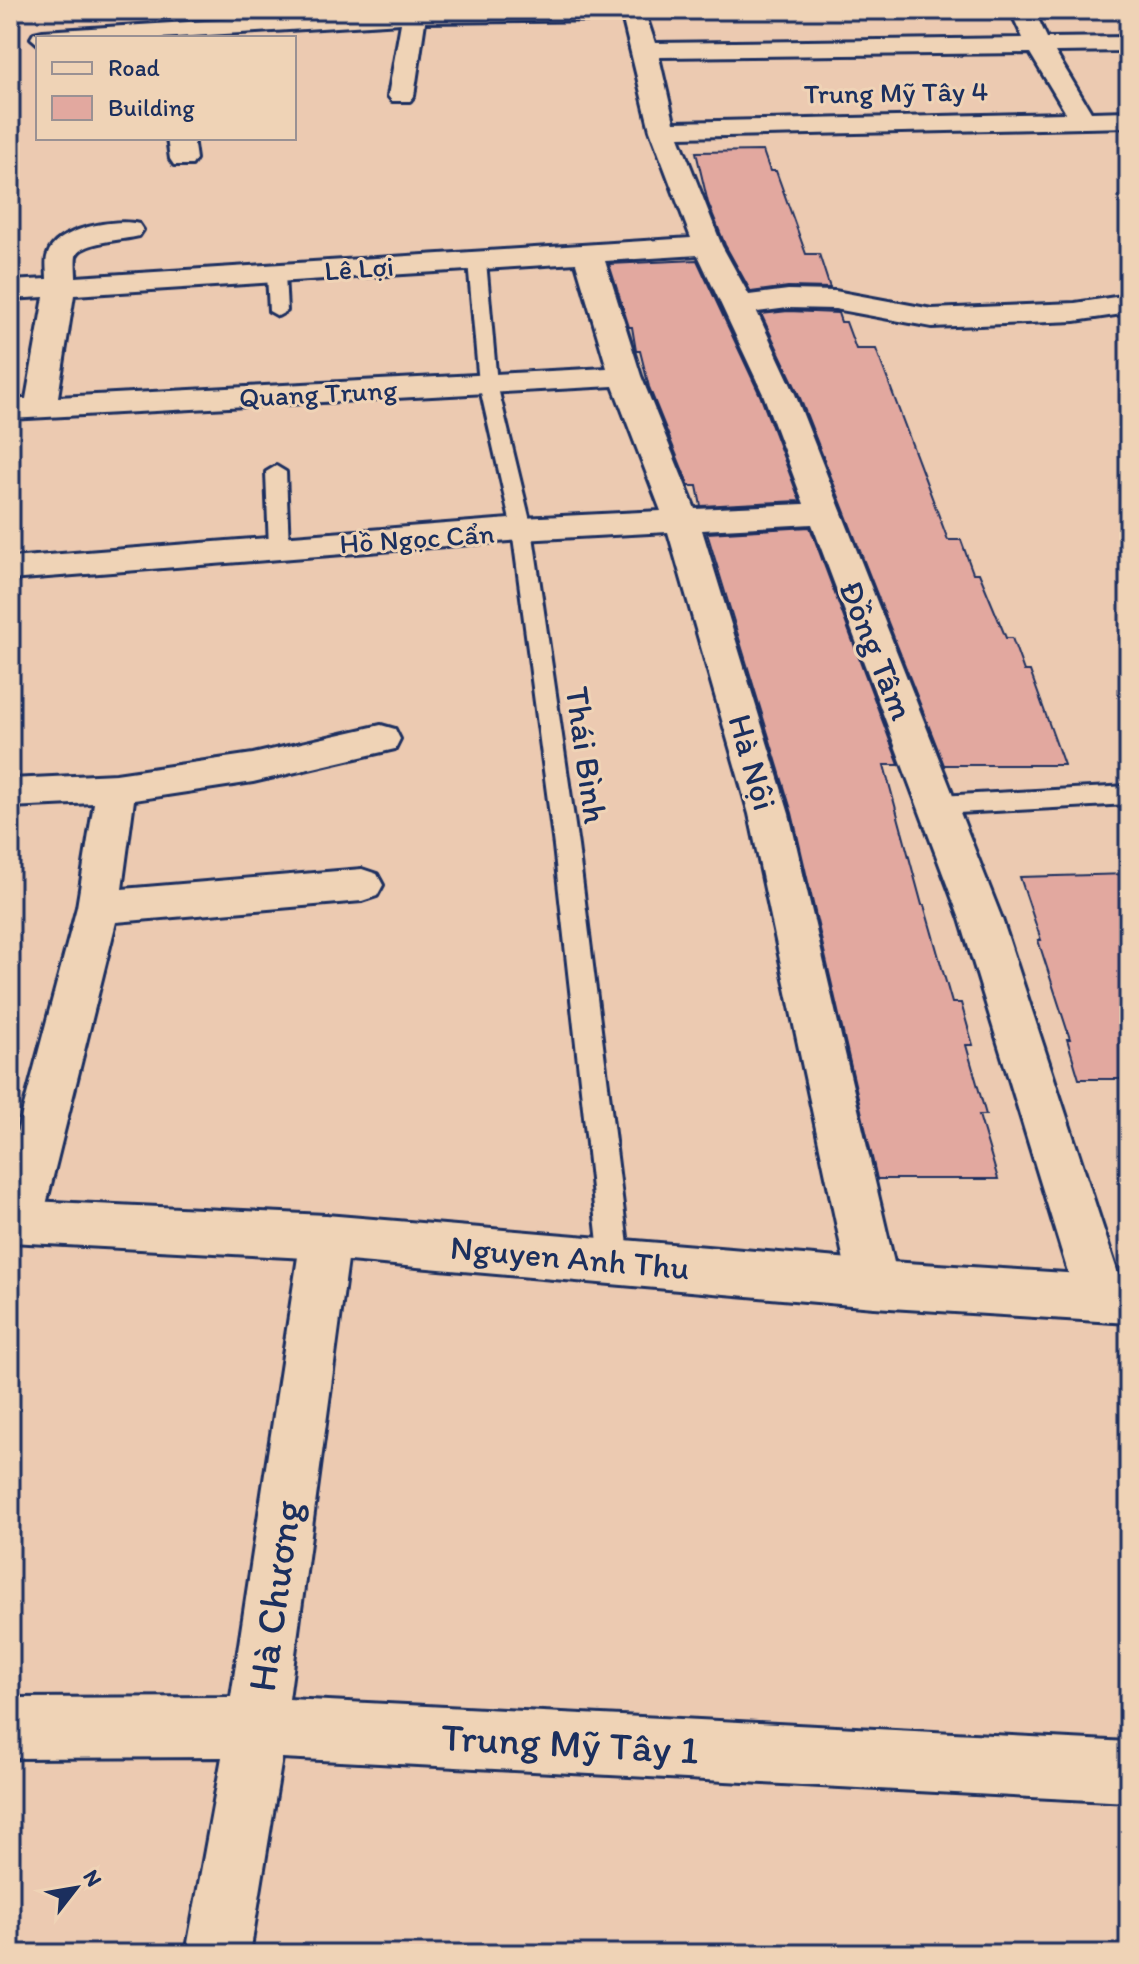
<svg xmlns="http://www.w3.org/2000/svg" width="1139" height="1964" font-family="Itim,sans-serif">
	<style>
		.building { fill: #e2a89f; stroke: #1b2f5e; stroke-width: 2 }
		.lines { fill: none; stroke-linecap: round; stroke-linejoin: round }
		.lane-casing { stroke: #1b2f5e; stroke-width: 6 }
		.street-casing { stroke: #1b2f5e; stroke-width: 6 }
		.secondary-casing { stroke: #1b2f5e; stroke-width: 6 }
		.lane { fill: #efd3b6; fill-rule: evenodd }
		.street { fill: #efd3b6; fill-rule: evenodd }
		.secondary { fill: #efd3b6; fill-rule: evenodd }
		.labels { text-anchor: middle; stroke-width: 6; stroke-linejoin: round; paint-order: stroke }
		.far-street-label { font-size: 28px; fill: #1b2f5e; stroke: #efd3b6 }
		.street-label { font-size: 34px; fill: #1b2f5e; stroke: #efd3b6 }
		.near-street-label { font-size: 40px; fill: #1b2f5e; stroke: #efd3b6 }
	</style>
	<rect width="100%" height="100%" fill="#eccab1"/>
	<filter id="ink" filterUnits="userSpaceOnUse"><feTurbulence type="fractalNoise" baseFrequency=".0125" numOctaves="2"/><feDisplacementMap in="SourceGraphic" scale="16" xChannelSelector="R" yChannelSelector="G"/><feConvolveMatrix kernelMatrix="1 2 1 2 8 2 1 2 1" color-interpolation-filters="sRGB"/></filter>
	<g filter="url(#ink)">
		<!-- building -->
		<g class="building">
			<polygon points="763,151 770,171 776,171 806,254 819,254 830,288 788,287 751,292 725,245 708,203 696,152"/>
			<polygon points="697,260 760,395 800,501 701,506 697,486 689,486 649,387 640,351 636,351 632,327 629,327 609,264"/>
			<polygon points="788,311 838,313 841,322 846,322 856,349 876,349 948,540 961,540 973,573 979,573 1006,638 1012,638 1024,671 1030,671 1064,765 944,765 798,393 761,314"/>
			<polygon points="810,527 899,765 884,765 922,905 924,905 952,1003 961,1003 973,1045 966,1045 986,1115 979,1115 998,1179 877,1179 792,813 707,533"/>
			<polygon points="1129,874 1129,1079 1079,1079 1067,1039 1070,1039 1038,940 1041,940 1020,877"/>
		</g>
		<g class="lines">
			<!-- lane casing -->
			<g class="lane-casing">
				<g id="lane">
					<polygon points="477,256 486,261 497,384 532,529 578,846 630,1261 625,1270 615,1274 605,1270 600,1261 554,846 512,529 479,384 468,261"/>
					<polygon points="276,269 285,274 287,311 278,316 269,311 267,274"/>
					<polygon points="276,466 286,472 289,548 279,554 269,548 266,472"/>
					<polygon points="1129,786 1129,804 939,814 931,811 927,805 931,799 939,796"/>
				</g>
			</g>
			<!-- street casing -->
			<g class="street-casing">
				<g id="street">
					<path d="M 379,10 L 644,10 L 655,43 L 1023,38 L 1010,10 L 1034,10 L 1047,38 L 1129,37 L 1129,51 L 1055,52 L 1091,112 L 1129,111 L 1129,127 L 679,137 L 722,246 L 749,295 L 788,290 L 835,291 L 932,309 L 1075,303 L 1129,295 L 1129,313 L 1075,321 L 932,327 L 835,309 L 788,308 L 757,312 L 795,394 L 1002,919 L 1126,1298 L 1119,1314 L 1101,1321 L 1083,1314 L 1076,1298 L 960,919 L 812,524 L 702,530 L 789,814 L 899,1284 L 892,1300 L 874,1307 L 856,1300 L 849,1284 L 749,814 L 668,532 L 522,540 L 10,580 L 10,558 L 522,518 L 661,511 L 613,386 L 10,419 L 10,399 L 26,399 L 44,297 L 10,299 L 10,281 L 47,279 C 47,271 45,260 48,254 C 57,228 116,218 139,224 L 143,230 L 139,236 C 125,240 81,241 76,256 C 75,262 76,271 76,277 L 691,238 L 650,130 L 623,20 L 425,22 L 414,96 L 410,101 L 392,101 L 388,96 L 401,23 L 160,38 L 38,38 L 38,44 L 31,38 L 34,33 L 43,31 ZM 1030,53 L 1066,113 L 674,122 L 659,57 ZM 698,255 L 763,394 L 804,504 L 695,509 L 641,376 L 605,261 ZM 576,263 L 607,368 L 58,397 L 74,295 Z"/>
					<polygon points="167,138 193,138 196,159 192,165 174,165 170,159"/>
					<polygon points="381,725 395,729 400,739 395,749 253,782 134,800 122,889 362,869 377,874 383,885 377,896 362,901 116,922 42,1221 35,1236 18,1242 10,1240 10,1159 77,907 94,803 10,807 10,779 116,774 253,754"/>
					<polygon points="326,1215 343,1222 351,1237 289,1699 1129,1742 1129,1802 282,1758 250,1954 186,1954 222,1757 10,1758 10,1698 231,1697 301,1237 309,1222"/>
				</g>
			</g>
			<!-- secondary casing -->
			<g class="secondary-casing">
				<polygon id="secondary" points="10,1200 326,1215 874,1261 1129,1277 1129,1323 874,1307 326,1259 10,1242"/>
			</g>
			<!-- lane -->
			<use href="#lane" class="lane"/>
			<!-- street -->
			<use href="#street" class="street"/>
			<!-- secondary -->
			<use href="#secondary" class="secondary"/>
		</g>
	</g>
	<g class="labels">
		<!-- far-street labels -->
		<g class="far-street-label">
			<text transform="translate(896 92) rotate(-1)" y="10">Trung Mỹ Tây 4</text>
			<text transform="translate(359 268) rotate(-4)" y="10">Lê Lợi</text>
			<text transform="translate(318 393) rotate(-3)" y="10">Quang Trung</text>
			<text transform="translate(417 538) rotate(-4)" y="10">Hồ Ngọc Cẩn</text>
		</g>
		<!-- street labels -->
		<g class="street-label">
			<text transform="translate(877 650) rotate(68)" y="12">Đồng Tâm</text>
			<text transform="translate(587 755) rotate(82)" y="12">Thái Bình</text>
			<text transform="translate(753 762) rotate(74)" y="12">Hà Nội</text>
			<text transform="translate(570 1257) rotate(5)" y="12">Nguyen Anh Thu</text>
		</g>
		<!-- near-street labels -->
		<g class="near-street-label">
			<text transform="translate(274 1596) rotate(-82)" y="14">Hà Chương</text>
			<text transform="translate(570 1743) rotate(3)" y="14">Trung Mỹ Tây 1</text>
		</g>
	</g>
	<!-- margin -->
	<rect width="1139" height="1964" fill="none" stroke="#efd3b6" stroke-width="40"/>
	<rect x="20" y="20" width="1099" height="1924" fill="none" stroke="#1b2f5e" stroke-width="3" filter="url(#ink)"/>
	<!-- legend -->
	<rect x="36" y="36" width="260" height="104" fill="#efd3b6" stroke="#9a9193" stroke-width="2"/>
	<rect x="52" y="62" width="40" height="12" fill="#efd3b6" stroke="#9a9193" stroke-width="2"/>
	<text x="108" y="76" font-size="24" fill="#1b2f5e">Road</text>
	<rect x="52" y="96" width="40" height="24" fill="#e2a89f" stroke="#9a9193" stroke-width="2"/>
	<text x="108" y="116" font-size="24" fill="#1b2f5e">Building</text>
	<!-- north arrow -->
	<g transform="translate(76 1888) rotate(59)" stroke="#efd3b6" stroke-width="6" paint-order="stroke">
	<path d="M0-6L14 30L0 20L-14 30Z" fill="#1b2f5e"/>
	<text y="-12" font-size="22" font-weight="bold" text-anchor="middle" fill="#1b2f5e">N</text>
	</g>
</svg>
